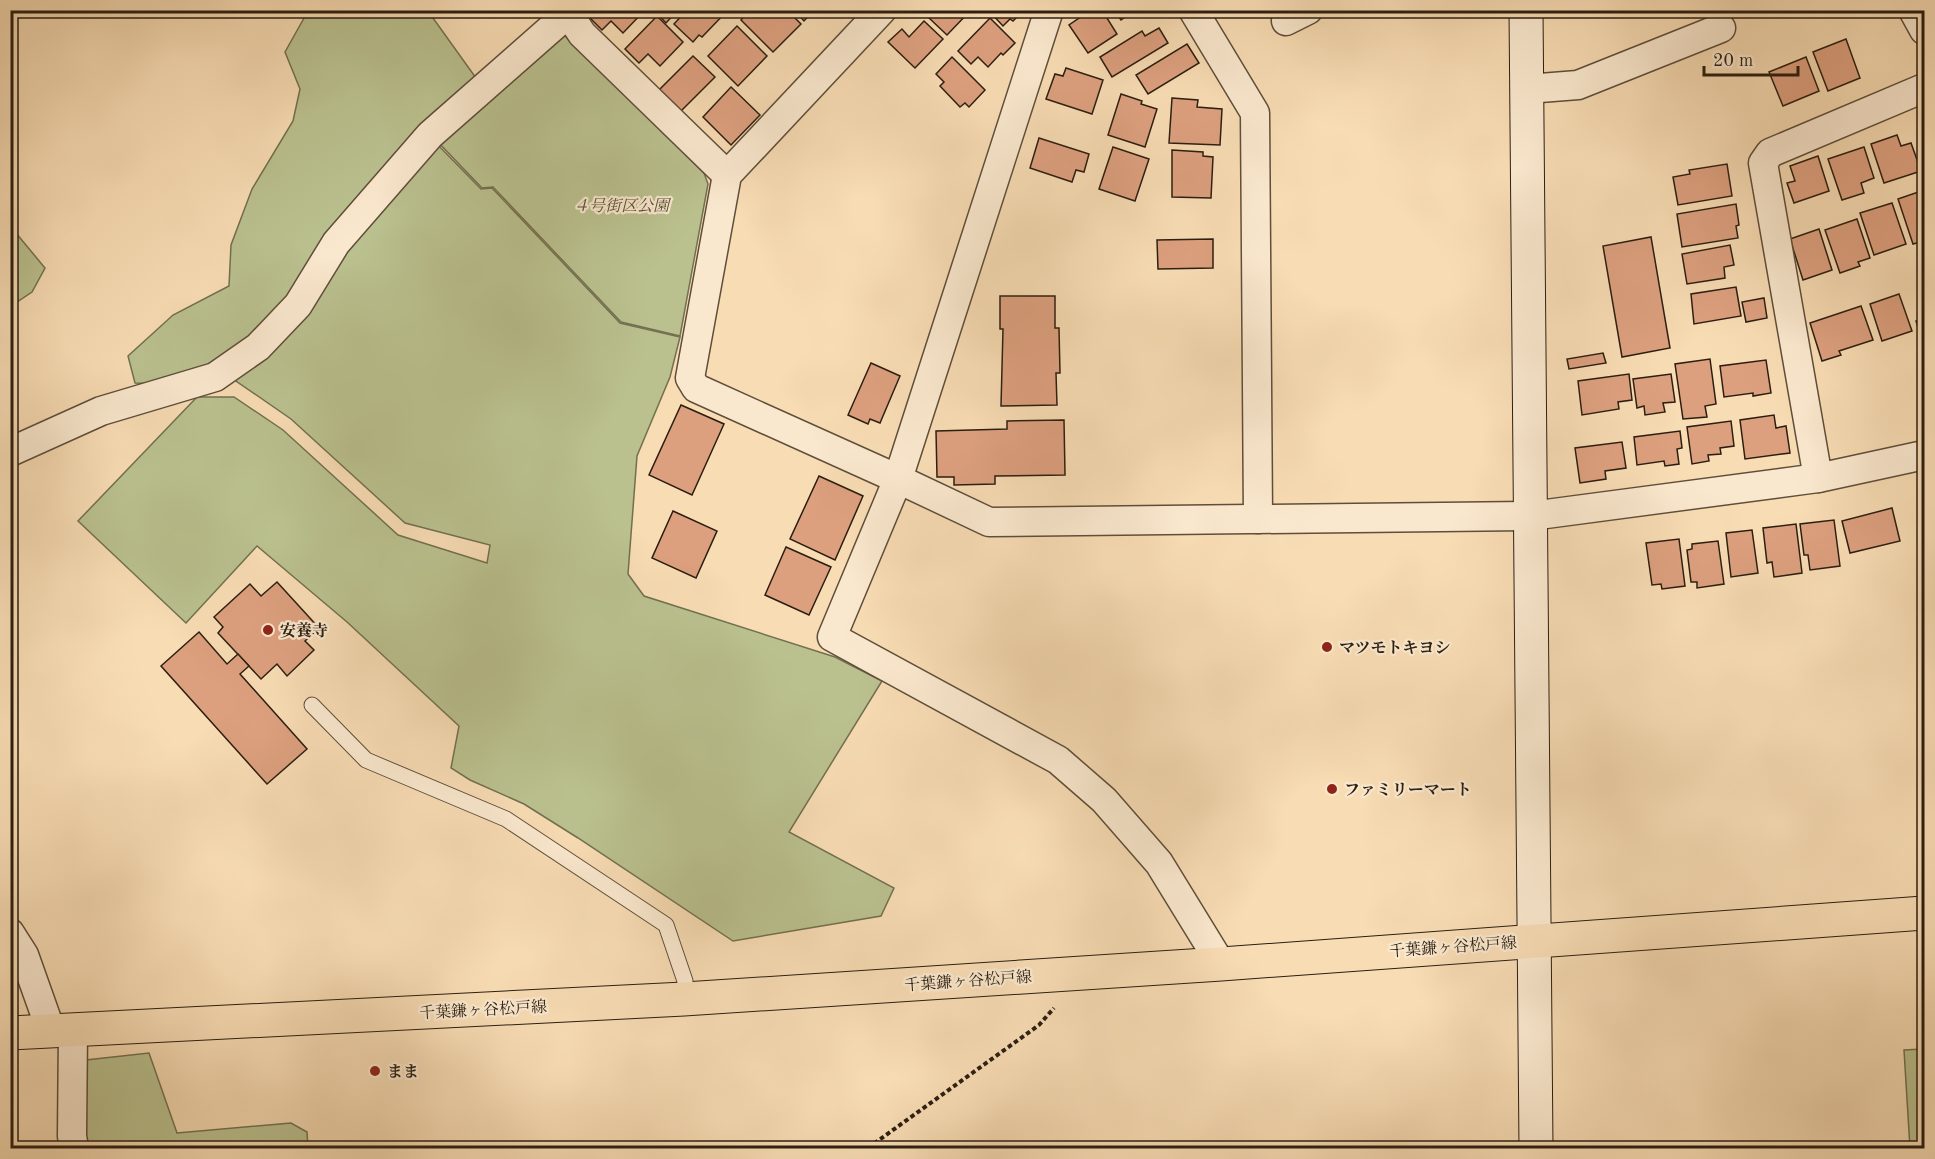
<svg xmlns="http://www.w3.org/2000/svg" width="1935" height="1159" font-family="'Old Standard TT','Noto Serif JP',serif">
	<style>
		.green { fill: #bac18f; stroke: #727050; stroke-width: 1.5 }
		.building { fill: #dda07f; stroke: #2b1e11; stroke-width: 1.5 }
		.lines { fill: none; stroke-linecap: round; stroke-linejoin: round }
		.lane-casing { stroke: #5e4e3a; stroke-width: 17 }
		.street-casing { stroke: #5e4e3a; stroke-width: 31 }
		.secondary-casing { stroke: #2b1e11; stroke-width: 35 }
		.primary-casing { stroke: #2b1e11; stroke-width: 35 }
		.path { stroke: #2b1e11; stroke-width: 4; stroke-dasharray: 4.5 3; stroke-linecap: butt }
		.lane { stroke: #fae8ce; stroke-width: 15 }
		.street { stroke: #fae8ce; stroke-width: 28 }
		.secondary { stroke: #fae8ce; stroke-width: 33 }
		.primary { stroke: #f8dcb4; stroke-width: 33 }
		.poi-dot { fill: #8f2418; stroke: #fae8ce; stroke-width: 2 }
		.labels { text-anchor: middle; stroke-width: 4.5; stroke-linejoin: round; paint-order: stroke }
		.park-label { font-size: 16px; font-style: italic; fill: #564f37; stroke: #fae8ce }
		.poi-label { font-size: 16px; font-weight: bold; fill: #2b1e11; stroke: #fae8ce; text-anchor: start }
		.street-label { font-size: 16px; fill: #2b1e11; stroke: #fae8ce }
	</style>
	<rect width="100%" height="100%" fill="#f8dcb4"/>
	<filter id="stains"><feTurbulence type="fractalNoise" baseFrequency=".00333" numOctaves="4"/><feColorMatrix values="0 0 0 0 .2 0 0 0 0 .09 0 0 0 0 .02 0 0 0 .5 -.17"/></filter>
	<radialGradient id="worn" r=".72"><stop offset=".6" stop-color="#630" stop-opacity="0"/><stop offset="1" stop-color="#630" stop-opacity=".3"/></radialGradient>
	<!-- green -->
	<g class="green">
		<polygon points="308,11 428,11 476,78 292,300 218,369 161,384 135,383 128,356 173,315 229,286 231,245 252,189 293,121 300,89 285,52"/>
		<polygon points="558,29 704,173 708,184 680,336 621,322 493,187 482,188 436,140"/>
		<polygon points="435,142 481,189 492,188 620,323 680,337 670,377 637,456 628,574 644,596 835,657 882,681 789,832 894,888 881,916 733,941 578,838 524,804 470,780 451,768 459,726 347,622 257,546 186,623 78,521 197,397 234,397 283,430 398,535 487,563 490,545 405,523 291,419 236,381 236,375 340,242"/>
		<polygon points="11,227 45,268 32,292 11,306"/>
		<polygon points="1924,1049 1924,1148 1910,1148 1904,1050"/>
		<polygon points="149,1053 177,1133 291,1123 307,1132 308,1148 82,1148 86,1060"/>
	</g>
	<!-- building -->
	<g class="building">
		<polygon points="593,10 645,10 623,33 611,21 602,30 588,16"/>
		<polygon points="654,10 678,10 666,23"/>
		<polygon points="687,10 728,10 702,37 699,35 693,42 674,24"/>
		<polygon points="750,10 787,10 801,24 773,52 741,20"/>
		<polygon points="794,10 814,10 804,21"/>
		<polygon points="935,10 971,10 947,35 929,18"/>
		<polygon points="988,10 1024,10 1013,21 1010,19 1003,26"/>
		<polygon points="1091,10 1102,10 1117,34 1088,53 1069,25"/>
		<polygon points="1114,10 1135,10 1121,20"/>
		<polygon points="657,16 683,42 660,66 648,54 639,63 625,49"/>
		<polygon points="990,18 1015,43 1003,55 1001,53 988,67 978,57 971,64 958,51"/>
		<polygon points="924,21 943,39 915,68 888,42 902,29 909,37"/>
		<polygon points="737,26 767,56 738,86 708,56"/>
		<polygon points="1159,28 1168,43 1112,77 1100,57 1142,31 1145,36"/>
		<polygon points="1846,39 1860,78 1828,91 1813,52"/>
		<polygon points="1187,44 1199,63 1148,94 1136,75"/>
		<polygon points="693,56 715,77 680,112 658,91"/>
		<polygon points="952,57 985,90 969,107 965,103 960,107 940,86 944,82 936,74"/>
		<polygon points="1806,57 1819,91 1783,106 1769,72"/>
		<polygon points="1066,68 1103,80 1092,114 1046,99 1055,74 1063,76"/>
		<polygon points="731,87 760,115 731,145 703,117"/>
		<polygon points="1121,94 1142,101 1141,104 1157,109 1145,147 1108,135"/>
		<polygon points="1172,98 1198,100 1197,107 1222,109 1220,145 1169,143"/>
		<polygon points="1924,123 1924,146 1918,126"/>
		<polygon points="1897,135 1901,146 1911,143 1921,171 1884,183 1871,144"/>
		<polygon points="1039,138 1089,154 1084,172 1076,170 1072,182 1030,168"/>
		<polygon points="1113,147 1149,159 1135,201 1099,189"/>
		<polygon points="1864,147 1874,178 1861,183 1864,193 1842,200 1828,159"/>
		<polygon points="1172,150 1203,152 1203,156 1213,157 1211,198 1172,197"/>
		<polygon points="1818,156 1829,191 1794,203 1787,183 1795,181 1790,166"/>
		<polygon points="1727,164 1732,196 1678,205 1673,177 1690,174 1689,170"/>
		<polygon points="1924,190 1924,241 1913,244 1898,199"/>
		<polygon points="1892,203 1906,244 1874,255 1860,213"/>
		<polygon points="1736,204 1739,225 1736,226 1738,238 1682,247 1677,214"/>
		<polygon points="1857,219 1870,258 1858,262 1860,266 1840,273 1825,230"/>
		<polygon points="1819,229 1832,270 1803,280 1790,239"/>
		<polygon points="1651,237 1670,348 1622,357 1603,246"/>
		<polygon points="1213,239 1213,268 1158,269 1157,240"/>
		<polygon points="1730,245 1734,265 1724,267 1725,278 1687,284 1682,254"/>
		<polygon points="1736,287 1741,316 1694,324 1691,294"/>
		<polygon points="1899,294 1912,331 1882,341 1870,304"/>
		<polygon points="1000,296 1055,296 1055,328 1059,328 1060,373 1056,373 1057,405 1001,406 1003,329 1000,329"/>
		<polygon points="1764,298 1767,318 1746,322 1742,302"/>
		<polygon points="1861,306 1873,340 1839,351 1841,355 1822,361 1810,323"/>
		<polygon points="1924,319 1924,346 1916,321"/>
		<polygon points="1603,353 1606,363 1569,369 1567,359"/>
		<polygon points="1710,359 1716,404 1705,406 1707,417 1683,419 1675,364"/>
		<polygon points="1766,360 1771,393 1753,396 1753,393 1724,397 1720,366"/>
		<polygon points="871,363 900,376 880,423 870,419 868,424 848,415"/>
		<polygon points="1629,374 1632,400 1618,402 1619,409 1582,415 1578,381"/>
		<polygon points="1671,374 1675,402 1663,403 1665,412 1645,415 1644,406 1637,408 1633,379"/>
		<polygon points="681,405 724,424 692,495 649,475"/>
		<polygon points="1774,415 1776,428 1786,426 1790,453 1745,459 1740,420"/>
		<polygon points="1064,420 1065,475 995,476 995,484 954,485 954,477 937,477 936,431 1007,429 1007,421"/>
		<polygon points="1731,421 1734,446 1720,448 1721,454 1708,455 1709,461 1692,464 1687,427"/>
		<polygon points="1680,431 1682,448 1677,449 1679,464 1665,466 1664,461 1637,465 1634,437"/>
		<polygon points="1622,442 1626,468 1605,471 1606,479 1580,483 1575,448"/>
		<polygon points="819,476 863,496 835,560 790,539"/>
		<polygon points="1892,508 1900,541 1850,553 1842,521"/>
		<polygon points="673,511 717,531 696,578 652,558"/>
		<polygon points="1834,520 1840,566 1810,570 1808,555 1804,555 1800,524"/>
		<polygon points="1796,524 1802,573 1774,577 1772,562 1767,563 1763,528"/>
		<polygon points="1752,530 1758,573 1731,577 1726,533"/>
		<polygon points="1679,539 1685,586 1662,589 1661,584 1652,585 1646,543"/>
		<polygon points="1718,541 1724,584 1697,588 1697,582 1691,582 1687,550 1692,549 1692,544"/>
		<polygon points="786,547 831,567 809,615 765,595"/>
		<polygon points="277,582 319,628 305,641 314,650 287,676 277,664 261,679 218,633 223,627 214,617 250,584 261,596"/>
		<polygon points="199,632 227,664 238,654 249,666 240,674 307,749 267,784 161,666"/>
	</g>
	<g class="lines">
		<!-- lane casing -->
		<g class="lane-casing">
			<polyline id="lane" points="312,705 366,760 506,819 666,925 685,981 684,999"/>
		</g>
		<!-- street casing -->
		<g class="street-casing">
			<g id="street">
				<polyline points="882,10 727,175 690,378 696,388 898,479 989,522 1531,516 1818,478 1924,455"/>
				<polyline points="1049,10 898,479 832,637 1058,760 1104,800 1159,863 1221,964"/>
				<polyline points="1193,10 1255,113 1258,519"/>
				<polyline points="1913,10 1924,30"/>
				<polyline points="572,11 574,22 582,34 727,175"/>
				<polyline points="1286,21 1308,10"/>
				<polyline points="1527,89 1578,85 1721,28"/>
				<polyline points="10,452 101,411 215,377 258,347 298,305 336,243 430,135 572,10"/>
				<polyline points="1818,478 1763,163 1770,153 1924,88"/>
				<polyline points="10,933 24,955 51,1031"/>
				<polyline points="73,1030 72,1136 74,1148"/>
			</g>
		</g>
		<!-- secondary casing -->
		<g class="secondary-casing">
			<polyline id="secondary" points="1526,10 1536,1148"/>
		</g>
		<!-- primary casing -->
		<g class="primary-casing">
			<polyline id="primary" points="10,1033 684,999 1221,964 1924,913"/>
		</g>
		<!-- path -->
		<polyline class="path" points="868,1148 1039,1025 1054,1008"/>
		<!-- lane -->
		<use href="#lane" class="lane"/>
		<!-- street -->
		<use href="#street" class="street"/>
		<!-- secondary -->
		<use href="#secondary" class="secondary"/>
		<!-- primary -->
		<use href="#primary" class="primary"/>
	</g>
	<!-- markers -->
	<g class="poi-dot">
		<circle cx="268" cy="630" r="6"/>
		<circle cx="1327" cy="647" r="6"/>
		<circle cx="1332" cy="789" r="6"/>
		<circle cx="375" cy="1071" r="6"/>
	</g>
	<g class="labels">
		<!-- park labels -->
		<g class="park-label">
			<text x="621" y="211">４号街区公園</text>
		</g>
		<!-- poi labels -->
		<g class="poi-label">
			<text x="280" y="636">安養寺</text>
			<text x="1339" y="653">マツモトキヨシ</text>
			<text x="1344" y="795">ファミリーマート</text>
			<text x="387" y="1077">まま</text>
		</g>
		<!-- street labels -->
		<g class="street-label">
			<text transform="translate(1453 946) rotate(-4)" y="6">千葉鎌ヶ谷松戸線</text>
			<text transform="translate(968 980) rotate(-4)" y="6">千葉鎌ヶ谷松戸線</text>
			<text transform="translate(483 1009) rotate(-3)" y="6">千葉鎌ヶ谷松戸線</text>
		</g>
	</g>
	<!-- margin -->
	<rect width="1935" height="1159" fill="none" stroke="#f8dcb4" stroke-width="36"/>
	<rect x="12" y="12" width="1911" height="1135" fill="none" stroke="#2b1e11" stroke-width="3"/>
	<rect x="18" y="18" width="1899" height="1123" fill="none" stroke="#2b1e11" stroke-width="1.5"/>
	<!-- scale -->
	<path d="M1704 66v9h94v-9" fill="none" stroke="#2b1e11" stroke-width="3"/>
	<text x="1713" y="66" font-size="18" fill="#2b1e11" stroke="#fae8ce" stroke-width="4.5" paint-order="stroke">20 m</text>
	<rect width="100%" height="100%" filter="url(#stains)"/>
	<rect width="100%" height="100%" fill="url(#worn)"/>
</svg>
